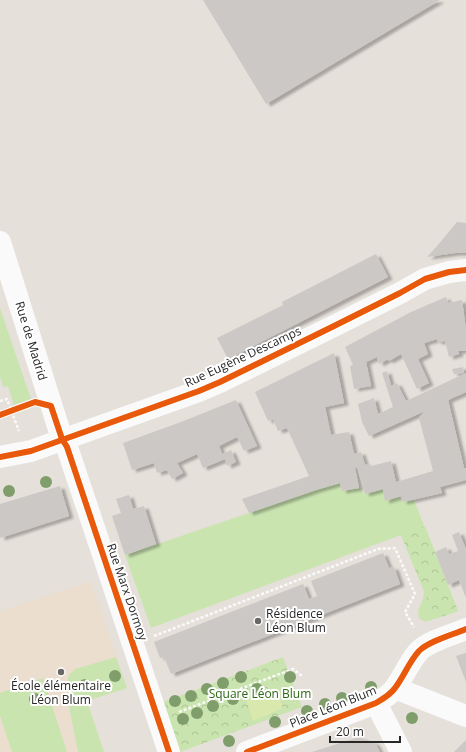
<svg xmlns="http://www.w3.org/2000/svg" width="466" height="752" font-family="'Open Sans',sans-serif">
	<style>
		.education { fill: #ebdece }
		.grass { fill: #cae4b0 }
		.park { fill: url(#park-crowns) }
		.pitch { fill: #d9e9ad }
		.building { fill: #ccc8c5; filter: url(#shadow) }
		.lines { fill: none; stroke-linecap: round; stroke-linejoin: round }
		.path { stroke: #fbfafa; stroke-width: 2.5; stroke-dasharray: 3 2; stroke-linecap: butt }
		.minor { stroke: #fbfafa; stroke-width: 22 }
		.cycleway-casing { stroke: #fff; stroke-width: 8 }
		.cycleway { stroke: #e8590c; stroke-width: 6 }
		.tree { fill: #809e6c }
		.poi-dot { fill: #6a6866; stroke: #fff; stroke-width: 1.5 }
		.labels { text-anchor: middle; stroke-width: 4; stroke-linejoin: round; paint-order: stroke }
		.street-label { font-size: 12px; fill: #272727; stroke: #fff }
		.poi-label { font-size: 12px; fill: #272727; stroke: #fff; text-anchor: start }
		.park-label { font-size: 12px; fill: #2c6812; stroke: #fff }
	</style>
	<defs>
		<pattern id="park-crowns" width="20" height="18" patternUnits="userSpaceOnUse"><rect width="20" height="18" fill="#cae4b0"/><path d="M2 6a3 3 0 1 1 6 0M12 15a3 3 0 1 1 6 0" fill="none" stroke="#aec497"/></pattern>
		<filter id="shadow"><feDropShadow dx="4.5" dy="2.5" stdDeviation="1" flood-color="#0004"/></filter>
	</defs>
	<rect width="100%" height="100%" fill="#e6e0db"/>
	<!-- education -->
	<polygon class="education" points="91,581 127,688 87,701 104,752 0,752 0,611"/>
	<!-- grass -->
	<g class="grass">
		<polygon points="0,308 31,399 14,405 8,386 3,387 0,377"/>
		<polygon points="340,483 342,491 359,488 365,494 383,489 386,501 399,497 403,502 414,500 458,611 425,622 419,618 418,610 423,599 424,591 401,535 151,628 125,555 316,490"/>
		<polygon points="116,657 127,688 87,701 104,752 78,752 68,701 67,683 69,675 75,669"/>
		<polygon points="43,678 67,752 12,752 0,716 0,693"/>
	</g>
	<!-- park -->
	<g class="park">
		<polygon points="425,526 458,611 435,619 401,535"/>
		<polygon points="283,657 302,707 180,752 163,702"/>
	</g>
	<!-- pitch -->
	<polygon class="pitch" points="275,688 283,708 253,721 246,700"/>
	<!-- building -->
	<g class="building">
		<polygon points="203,0 440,0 266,104"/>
		<polygon points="457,222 466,223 466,253 455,253 427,257 437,246"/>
		<polygon points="376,254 388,277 228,359 217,338 283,305 282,302"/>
		<polygon points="446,297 448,303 462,300 466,330 466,351 458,351 459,354 449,357 445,341 437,342 437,339 424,343 428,354 418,359 429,383 417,389 401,354 389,361 388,359 379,364 377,357 366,362 371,386 354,389 350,366 353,365 345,347 411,312"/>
		<polygon points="334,353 344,403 325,407 331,435 349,432 354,454 361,452 365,465 370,464 371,466 391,461 396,482 433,471 419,418 425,411 369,436 362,422 358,404 374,398 378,414 393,407 382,373 387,371 391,386 397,383 406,401 466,373 466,392 448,400 464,468 466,468 466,480 440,487 442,493 403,502 401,496 385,501 383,489 365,494 357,467 355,468 359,488 342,491 340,483 316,490 249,513 242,499 309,476 287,428 278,431 273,419 268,421 255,392"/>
		<polygon points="463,367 464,373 454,374 452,369"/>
		<polygon points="236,400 257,446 244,451 237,437 219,446 222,454 231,450 236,462 227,466 225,459 203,468 197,454 177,463 183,473 172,479 167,470 157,473 154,463 132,470 123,443 181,422"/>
		<polygon points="60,486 69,516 0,538 0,504"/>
		<polygon points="129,495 133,509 144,506 156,544 125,555 112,516 121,513 116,499"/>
		<polygon points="459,532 465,547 466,547 466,598 459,580 448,585 435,552 446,547 449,554 458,551 452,535"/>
		<polygon points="383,553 389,568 394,567 400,584 171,674 164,657 160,658 154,642 303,584 309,599 317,596 311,581"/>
		<polygon points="466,653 466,682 456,656"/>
		<polygon points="359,737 375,743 380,752 312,752"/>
		<polygon points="466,740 466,752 454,752"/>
	</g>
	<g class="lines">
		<!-- path -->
		<g class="path">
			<polyline points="0,401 7,399 19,431"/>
			<polyline points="154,636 378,549 395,548 415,594 405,612 414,627"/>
			<polyline points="179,712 293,669 302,676"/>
		</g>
		<!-- minor -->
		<g class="minor">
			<polyline points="0,242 62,439 67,447 169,752"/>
			<polyline points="0,457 31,451 199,391 220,382 334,326 400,293 425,279 449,272 466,270"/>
			<polyline points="395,688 466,716"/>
			<polyline points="376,703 401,752"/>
			<path d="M 247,752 L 376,703 C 383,699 391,694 395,688 C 404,676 409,662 419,651 C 429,641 452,635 466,629"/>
		</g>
		<!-- cycleway casing -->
		<g class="cycleway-casing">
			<g id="cycleway">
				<polyline points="0,415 35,402 51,406 62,439 67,447 169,752"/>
				<polyline points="0,457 31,451 199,391 220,382 334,326 400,293 425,279 449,272 466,270"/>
				<path d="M 247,752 L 376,703 C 383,699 391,694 395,688 C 404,676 409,662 419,651 C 429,641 452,635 466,629"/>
			</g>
		</g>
		<!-- cycleway -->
		<use href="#cycleway" class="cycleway"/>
	</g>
	<!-- trees -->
	<g class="tree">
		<circle cx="46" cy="482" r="6"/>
		<circle cx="9" cy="491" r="6"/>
		<circle cx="115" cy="676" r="6"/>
		<circle cx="241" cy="677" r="6"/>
		<circle cx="290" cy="677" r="6"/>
		<circle cx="223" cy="683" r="6"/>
		<circle cx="85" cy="685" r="6"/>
		<circle cx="371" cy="687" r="6"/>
		<circle cx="207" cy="689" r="6"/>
		<circle cx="257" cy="689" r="6"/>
		<circle cx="191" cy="696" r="6"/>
		<circle cx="342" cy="698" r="6"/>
		<circle cx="35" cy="699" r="6"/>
		<circle cx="233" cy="699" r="6"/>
		<circle cx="175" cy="701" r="6"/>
		<circle cx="325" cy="704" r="6"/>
		<circle cx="213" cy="706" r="6"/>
		<circle cx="307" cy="711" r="6"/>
		<circle cx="197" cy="713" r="6"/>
		<circle cx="412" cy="718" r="6"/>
		<circle cx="183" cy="719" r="6"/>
		<circle cx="275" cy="722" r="6"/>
		<circle cx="229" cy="741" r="6"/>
	</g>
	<!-- markers -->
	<g class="poi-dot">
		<circle cx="258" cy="621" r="4"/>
		<circle cx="61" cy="672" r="4"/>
	</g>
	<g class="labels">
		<!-- street labels -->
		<g class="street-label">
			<text transform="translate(31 341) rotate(73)" y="4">Rue de Madrid</text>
			<text transform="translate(243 357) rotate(-25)" y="4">Rue Eugène Descamps</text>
			<text transform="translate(127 592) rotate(71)" y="4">Rue Marx Dormoy</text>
			<text transform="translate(333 707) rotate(-22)" y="4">Place Léon Blum</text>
		</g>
		<!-- poi labels -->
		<g class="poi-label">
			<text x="266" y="618">Résidence<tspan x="266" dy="14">Léon Blum</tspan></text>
			<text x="61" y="690" text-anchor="middle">École élémentaire<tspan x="61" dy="14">Léon Blum</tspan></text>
		</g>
		<!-- park labels -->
		<g class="park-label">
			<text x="260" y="698">Square Léon Blum</text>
		</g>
	</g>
	<!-- scale -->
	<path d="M330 736v6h70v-6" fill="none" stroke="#272727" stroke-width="2"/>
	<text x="336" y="736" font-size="12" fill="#272727" stroke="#ffffff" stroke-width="3" paint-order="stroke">20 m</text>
</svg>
